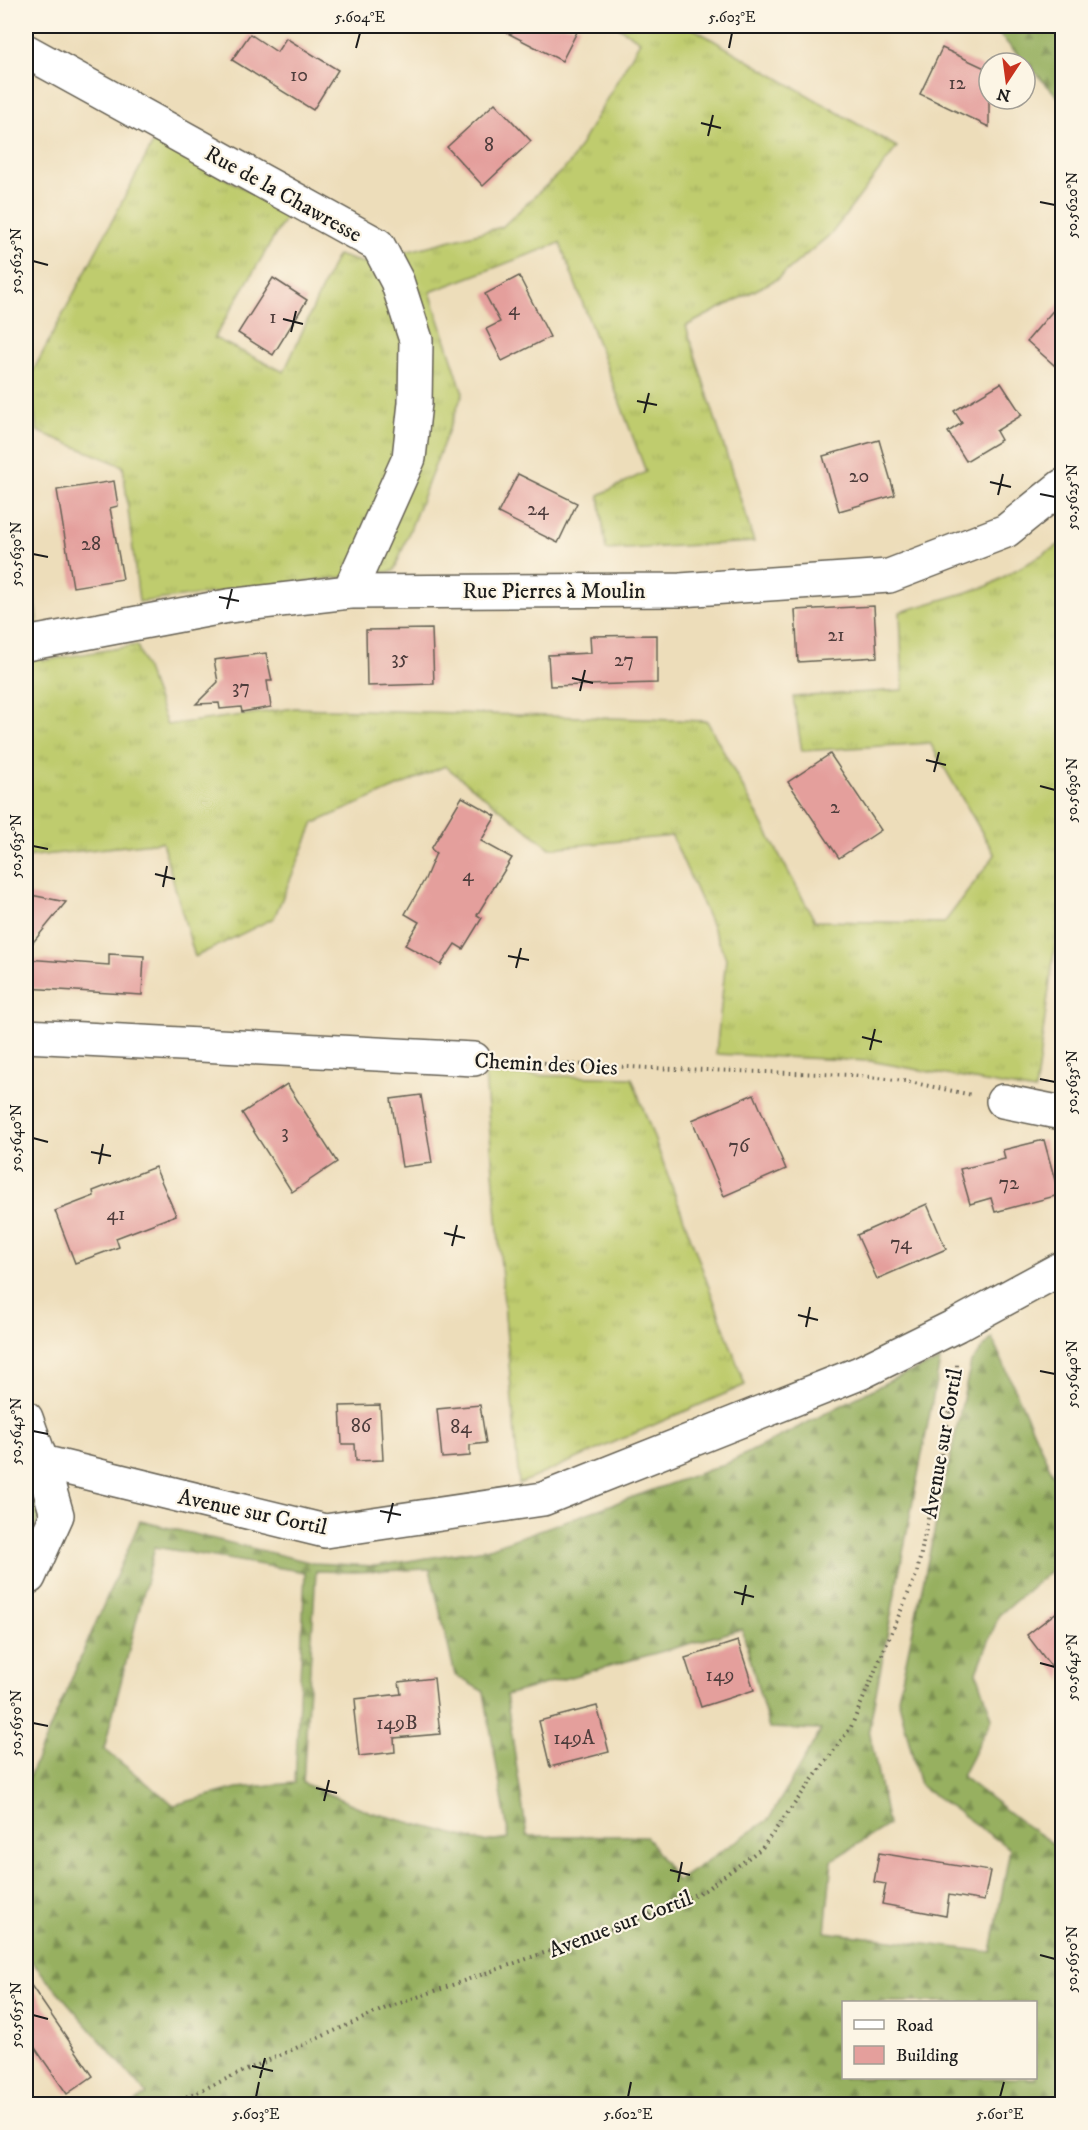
<svg xmlns="http://www.w3.org/2000/svg" width="1088" height="2130" font-family="'IM FELL DW Pica',serif">
	<style>
		.grass { fill: url(#grass-tufts); stroke: #6e7445; stroke-width: 1.5 }
		.forest { fill: url(#forest-firs); stroke: #5a663e; stroke-width: 1.5; fill-rule: evenodd }
		.building { fill: #e49f9c }
		.lines { fill: none; stroke-linecap: round; stroke-linejoin: round }
		.minor-casing { stroke: #656053; stroke-width: 36 }
		.major-casing { stroke: #656053; stroke-width: 36 }
		.path { stroke: #656053; stroke-width: 4; stroke-dasharray: 1.5 4.5; stroke-linecap: butt }
		.minor { stroke: #fff; stroke-width: 33 }
		.major { stroke: #fff; stroke-width: 33 }
		.ticks { fill: none; stroke: #1c1c1c; stroke-width: 2 }
		.labels { text-anchor: middle; stroke-width: 4.5; stroke-linejoin: round; paint-order: stroke }
		.number-label { font-size: 20px; fill: #4e3d3c }
		.street-label { font-size: 22px; fill: #1c1c1c; stroke: #fcf5e5 }
		.neatline { fill: none; stroke: #1c1c1c; stroke-width: 2 }
		.ticks-label { font-size: 15px; text-anchor: middle; fill: #1c1c1c }
	</style>
	<defs>
		<pattern id="grass-tufts" width="24" height="20" patternUnits="userSpaceOnUse" patternTransform="scale(1.5)"><rect width="24" height="20" fill="#bfcc6e"/><path d="M3 7l-1-3M5 7V3M7 7l1-3M15 17l-1-3M17 17v-4M19 17l1-3" fill="none" stroke="#a4af5f"/></pattern>
		<pattern id="forest-firs" width="22" height="20" patternUnits="userSpaceOnUse" patternTransform="scale(1.5)"><rect width="22" height="20" fill="#97b061"/><path d="M5 1l3.5 6h-7zM16 11l3.5 6h-7z" fill="#7a8e4f"/></pattern>
	</defs>
	<rect width="100%" height="100%" fill="#fcf5e5"/>
	<filter id="ink" filterUnits="userSpaceOnUse"><feTurbulence type="fractalNoise" baseFrequency=".0167" numOctaves="2"/><feDisplacementMap in="SourceGraphic" scale="12" xChannelSelector="R" yChannelSelector="G"/><feConvolveMatrix kernelMatrix="1 2 1 2 8 2 1 2 1" color-interpolation-filters="sRGB"/></filter>
	<filter id="wash" filterUnits="userSpaceOnUse"><feTurbulence type="fractalNoise" baseFrequency=".008" numOctaves="4" result="noise"/><feDisplacementMap in="SourceGraphic" scale="24" xChannelSelector="R" yChannelSelector="G"/><feGaussianBlur stdDeviation="1.35" result="paint"/><feColorMatrix in="noise" values="0 0 0 0 0 0 0 0 0 0 0 0 0 0 0 0 0 1.4 0 .05"/><feComposite in="paint" operator="in"/></filter>
	<g filter="url(#wash)">
		<rect width="100%" height="100%" fill="#edddba"/>
		<!-- grass -->
		<g class="grass">
			<polygon points="617,26 689,26 897,147 832,233 777,279 686,326 754,542 606,550 599,495 646,472 560,243 430,292 463,393 394,571 139,602 123,466 37,431 29,379 154,141 289,212 214,338 284,372 337,255 363,263 502,227 570,163 640,41"/>
			<polygon points="1062,543 1062,894 1035,1091 870,1061 716,1054 726,958 672,836 550,848 445,766 314,823 274,918 195,957 162,842 26,857 26,581 32,581 42,661 137,645 167,725 295,708 707,721 815,921 944,923 995,855 930,743 802,751 793,697 903,690 900,612 988,586"/>
			<polygon points="485,1074 632,1078 745,1385 519,1484"/>
		</g>
		<!-- forest -->
		<g class="forest">
			<polygon points="991,26 1062,26 1062,102 1061,100"/>
			<path d="M 992,1338 L 1054,1477 L 1062,1475 L 1062,1561 L 999,1615 L 977,1672 L 992,1718 L 962,1776 L 1024,1824 L 1062,1850 L 1062,2104 L 133,2104 L 147,2094 L 26,1955 L 26,1784 L 140,1521 L 313,1563 L 375,1566 L 486,1549 L 726,1464 L 899,1376 L 940,1361 L 869,1729 L 888,1825 L 832,1860 L 825,1932 L 991,1952 L 1010,1849 L 920,1785 L 898,1698 L 971,1362 ZM 155,1547 L 305,1572 L 295,1783 L 237,1788 L 174,1805 L 104,1749 ZM 430,1569 L 455,1675 L 484,1692 L 509,1838 L 484,1842 L 370,1812 L 303,1783 L 316,1571 L 355,1572 ZM 742,1629 L 769,1728 L 821,1730 L 769,1819 L 677,1881 L 646,1836 L 527,1836 L 506,1695 ZM 844,2002 L 1036,2002 L 1036,2078 L 844,2078 Z"/>
			<polygon points="26,1483 29,1485 45,1505 26,1550"/>
		</g>
		<g id="blocks">
			<!-- building -->
			<g class="building">
				<polygon points="494,26 580,26 562,61"/>
				<polygon points="250,34 277,52 286,38 338,70 313,110 232,60"/>
				<polygon points="942,48 989,70 989,127 920,94"/>
				<polygon points="495,103 531,141 483,186 447,147"/>
				<polygon points="519,276 550,337 502,361 486,329 500,322 485,294"/>
				<polygon points="273,278 307,300 273,355 238,333"/>
				<polygon points="1062,300 1062,372 1027,341"/>
				<polygon points="1001,383 1022,415 996,431 1001,440 966,461 948,432 962,423 954,411"/>
				<polygon points="879,440 895,495 839,511 823,456"/>
				<polygon points="518,474 577,503 558,543 498,513"/>
				<polygon points="114,481 118,506 110,508 123,579 73,587 57,490"/>
				<polygon points="874,606 877,657 798,662 795,610"/>
				<polygon points="432,629 434,684 367,686 366,630"/>
				<polygon points="657,635 657,683 550,686 548,655 591,653 590,636"/>
				<polygon points="266,653 272,681 267,681 271,707 242,712 241,707 220,709 219,703 196,704 218,682 214,660"/>
				<polygon points="830,754 881,830 839,858 788,782"/>
				<polygon points="462,797 496,816 481,841 512,858 477,915 482,918 463,949 455,944 441,965 405,945 419,922 405,914 425,879 436,853 431,849"/>
				<polygon points="26,894 66,902 26,951"/>
				<polygon points="109,954 144,956 142,995 26,988 26,959 109,965"/>
				<polygon points="287,1084 337,1162 292,1192 242,1113"/>
				<polygon points="754,1094 786,1169 724,1196 692,1120"/>
				<polygon points="421,1095 432,1163 402,1167 391,1099"/>
				<polygon points="1044,1140 1059,1195 995,1212 991,1198 970,1204 960,1169 1005,1159 1003,1150"/>
				<polygon points="155,1167 176,1215 116,1238 119,1247 75,1263 55,1211 94,1196 93,1191"/>
				<polygon points="927,1204 946,1249 877,1279 857,1235"/>
				<polygon points="380,1405 383,1460 356,1461 355,1444 342,1444 340,1406"/>
				<polygon points="480,1405 486,1443 470,1445 470,1456 442,1458 437,1409"/>
				<polygon points="1062,1608 1062,1681 1027,1635"/>
				<polygon points="738,1641 754,1690 701,1707 685,1658"/>
				<polygon points="434,1678 440,1734 394,1738 395,1752 359,1756 354,1711 356,1710 355,1699 401,1694 399,1682"/>
				<polygon points="597,1706 609,1752 550,1767 539,1721"/>
				<polygon points="879,1853 990,1871 984,1901 949,1895 946,1916 882,1904 886,1884 874,1882"/>
				<polygon points="26,1978 93,2076 67,2094 26,2035"/>
			</g>
		</g>
	</g>
	<g filter="url(#ink)">
		<use href="#blocks" fill-opacity="0" stroke="#656053" stroke-width="1.5"/>
		<g class="lines">
			<!-- minor casing -->
			<g class="minor-casing">
				<g id="minor">
					<polyline points="26,51 378,245 397,281 416,340 415,403 409,458 349,592"/>
					<polyline points="26,644 228,606 349,592 680,590 889,576 1006,531 1062,486"/>
					<polyline points="26,1036 474,1059"/>
					<polyline points="1003,1101 1062,1113"/>
					<polyline points="26,1418 42,1463 57,1515 29,1577 26,1578"/>
				</g>
			</g>
			<!-- major casing -->
			<g class="major-casing">
				<polyline id="major" points="26,1458 325,1531 543,1499 860,1373 957,1325 1062,1268"/>
			</g>
			<!-- path -->
			<g class="path">
				<polyline points="508,1061 649,1068 851,1075 905,1081 972,1095"/>
				<polyline points="170,2104 386,2008 627,1924 705,1890 762,1848 851,1727 917,1573 957,1377 957,1362"/>
			</g>
			<!-- minor -->
			<use href="#minor" class="minor"/>
			<!-- major -->
			<use href="#major" class="major"/>
		</g>
	</g>
	<!-- ticks -->
	<path class="ticks" d="M 356,48 L 360,33M 729,48 L 732,33M 701,123 L 721,128M 708,136 L 713,115M 1040,202 L 1055,205M 33,261 L 48,265M 283,319 L 303,324M 291,332 L 296,311M 637,401 L 657,405M 644,413 L 649,393M 990,482 L 1011,487M 1040,494 L 1055,497M 998,495 L 1003,474M 33,554 L 48,557M 219,597 L 239,601M 227,609 L 232,589M 572,678 L 593,683M 580,691 L 585,670M 926,760 L 946,765M 934,772 L 939,752M 1040,786 L 1055,790M 33,846 L 48,849M 155,874 L 175,879M 163,887 L 167,866M 508,956 L 529,960M 516,968 L 521,948M 862,1037 L 882,1042M 870,1050 L 875,1029M 1040,1079 L 1055,1082M 33,1138 L 48,1142M 91,1152 L 111,1156M 99,1164 L 103,1144M 444,1233 L 465,1238M 452,1246 L 457,1225M 798,1315 L 818,1320M 806,1327 L 810,1307M 1040,1371 L 1055,1374M 33,1431 L 48,1434M 380,1511 L 401,1515M 388,1523 L 393,1503M 734,1592 L 754,1597M 742,1605 L 746,1585M 1040,1663 L 1055,1667M 33,1723 L 48,1726M 316,1788 L 337,1793M 324,1801 L 329,1780M 670,1870 L 690,1875M 678,1882 L 682,1862M 1040,1955 L 1055,1959M 33,2015 L 48,2019M 252,2066 L 273,2071M 260,2078 L 265,2058M 256,2097 L 259,2082M 628,2097 L 631,2082M 1000,2097 L 1004,2082"/>
	<g class="labels">
		<!-- number labels -->
		<g class="number-label">
			<text x="299" y="81">10</text>
			<text x="957" y="89">12</text>
			<text x="489" y="151">8</text>
			<text x="514" y="315">4</text>
			<text x="273" y="323">1</text>
			<text x="859" y="482">20</text>
			<text x="538" y="515">24</text>
			<text x="91" y="550">28</text>
			<text x="836" y="641">21</text>
			<text x="400" y="664">35</text>
			<text x="624" y="666">27</text>
			<text x="241" y="693">37</text>
			<text x="835" y="813">2</text>
			<text x="468" y="881">4</text>
			<text x="285" y="1138">3</text>
			<text x="739" y="1152">76</text>
			<text x="1009" y="1189">72</text>
			<text x="116" y="1220">41</text>
			<text x="901" y="1249">74</text>
			<text x="361" y="1432">86</text>
			<text x="461" y="1433">84</text>
			<text x="720" y="1681">149</text>
			<text x="397" y="1729">149B</text>
			<text x="574" y="1744">149A</text>
		</g>
		<!-- street labels -->
		<g class="street-label">
			<text transform="translate(284 193) rotate(29)" y="8">Rue de la Chawresse</text>
			<text x="554" y="598">Rue Pierres à Moulin</text>
			<text transform="translate(546 1063) rotate(3)" y="8">Chemin des Oies</text>
			<text transform="translate(941 1443) rotate(-80)" y="8">Avenue sur Cortil</text>
			<text transform="translate(253 1511) rotate(12)" y="8">Avenue sur Cortil</text>
			<text transform="translate(620 1923) rotate(-21)" y="8">Avenue sur Cortil</text>
		</g>
	</g>
	<!-- margin -->
	<rect width="1088" height="2130" fill="none" stroke="#fcf5e5" stroke-width="66"/>
	<!-- legend -->
	<rect x="842" y="2001" width="195" height="78" fill="#fcf5e5" stroke="#a29e95" stroke-width="1.5"/>
	<rect x="854" y="2020" width="30" height="9" fill="#ffffff" stroke="#a29e95" stroke-width="1.5"/>
	<text x="896" y="2031" font-size="18" fill="#1c1c1c">Road</text>
	<rect x="854" y="2046" width="30" height="18" fill="#e49f9c" stroke="#a29e95" stroke-width="1.5"/>
	<text x="896" y="2061" font-size="18" fill="#1c1c1c">Building</text>
	<!-- north arrow -->
	<g transform="translate(1007 81) rotate(193)"><circle r="28" fill="#fcf5e5" stroke="#a29e95" stroke-width="1.5"/>
	<path d="M0-4.5L10 22L0 15L-10 22Z" fill="#c8321e"/>
	<text y="-9" font-size="16" font-weight="bold" text-anchor="middle" fill="#1c1c1c">N</text>
	</g>
	<rect x="33" y="33" width="1022" height="2064" class="neatline"/>
	<g class="ticks-label">
		<text x="360" y="22">5.604°E</text>
		<text x="732" y="22">5.603°E</text>
		<text transform="translate(1072 205) rotate(-90)" y="5">50.5620°N</text>
		<text transform="translate(16 261) rotate(-90)" y="5">50.5625°N</text>
		<text transform="translate(1072 497) rotate(-90)" y="5">50.5625°N</text>
		<text transform="translate(16 554) rotate(-90)" y="5">50.5630°N</text>
		<text transform="translate(1072 790) rotate(-90)" y="5">50.5630°N</text>
		<text transform="translate(16 846) rotate(-90)" y="5">50.5635°N</text>
		<text transform="translate(1072 1082) rotate(-90)" y="5">50.5635°N</text>
		<text transform="translate(16 1138) rotate(-90)" y="5">50.5640°N</text>
		<text transform="translate(1072 1374) rotate(-90)" y="5">50.5640°N</text>
		<text transform="translate(16 1431) rotate(-90)" y="5">50.5645°N</text>
		<text transform="translate(1072 1667) rotate(-90)" y="5">50.5645°N</text>
		<text transform="translate(16 1723) rotate(-90)" y="5">50.5650°N</text>
		<text transform="translate(1072 1959) rotate(-90)" y="5">50.5650°N</text>
		<text transform="translate(16 2015) rotate(-90)" y="5">50.5655°N</text>
		<text x="256" y="2119">5.603°E</text>
		<text x="628" y="2119">5.602°E</text>
		<text x="1000" y="2119">5.601°E</text>
	</g>
</svg>
